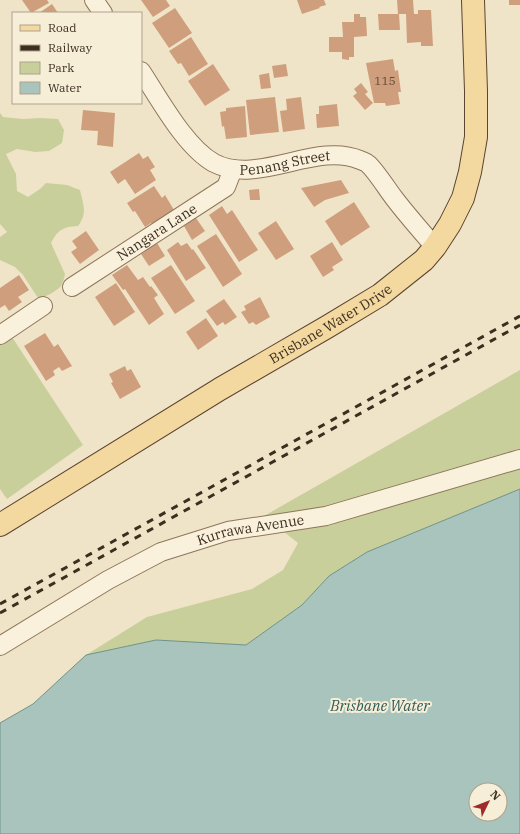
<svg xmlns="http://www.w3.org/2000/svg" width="520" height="834" font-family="'IBM Plex Serif',serif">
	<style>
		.green { fill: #c9cf9b }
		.water { fill: #a9c4bc; stroke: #6f938a; fill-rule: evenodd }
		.building { fill: #cf9f7d }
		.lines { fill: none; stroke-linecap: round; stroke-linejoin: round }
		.minor-casing { stroke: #8d765c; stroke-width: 20 }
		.major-casing { stroke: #5b4430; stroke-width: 24 }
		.minor { stroke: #faf1dc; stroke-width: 18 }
		.major { stroke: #f3d9a0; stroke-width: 22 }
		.rail { stroke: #3d2e20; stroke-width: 3; stroke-dasharray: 7 7; stroke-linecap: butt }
		.labels { text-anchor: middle; stroke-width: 4; stroke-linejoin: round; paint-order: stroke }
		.number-label { font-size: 12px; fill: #624a37 }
		.street-label { font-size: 14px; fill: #3d2e20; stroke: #f7eed8 }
		.water-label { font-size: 15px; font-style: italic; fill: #2f5d5a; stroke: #f7eed8 }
	</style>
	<rect width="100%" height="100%" fill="#f0e4c8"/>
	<!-- green -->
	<g class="green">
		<path d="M 0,113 L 3,117 L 23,119 L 40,118 L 58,119 L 64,130 L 62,143 L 49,151 L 35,152 L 17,149 L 6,154 L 16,174 L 17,191 L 28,197 L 40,189 L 46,183 L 67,185 L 80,190 C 83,204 88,213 78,226 C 62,227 58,230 51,243 L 65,274 C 64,278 63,283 61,286 C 57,291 44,298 38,298 L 23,275 L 15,267 L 0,260 L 0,237 L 7,232 L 0,224 Z"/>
		<polygon points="12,337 83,445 7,499 0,489 0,344"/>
		<polygon points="520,370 520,489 367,552 329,576 302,605 246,645 156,640 86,655 147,617 252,589 283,570 298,543 264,516"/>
	</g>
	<!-- water -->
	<path class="water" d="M 520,489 L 520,834 L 0,834 L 0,723 L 33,704 L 86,655 L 156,640 L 246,645 L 302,605 L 329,576 L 367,552 ZM 476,790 L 500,790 L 500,814 L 476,814 Z"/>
	<!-- building -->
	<g class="building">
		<polygon points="22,0 47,0 49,3 31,13"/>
		<polygon points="141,0 166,0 170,6 153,17"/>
		<polygon points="297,0 324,0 326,5 319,7 320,8 302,14"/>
		<polygon points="397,0 413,0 414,14 418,14 418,10 431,10 433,46 421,46 421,42 407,43 406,14 399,14 400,30 379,30 378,14 398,14"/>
		<rect x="509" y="0" width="11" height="5"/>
		<polygon points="52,4 58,13 39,13"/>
		<polygon points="175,8 192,33 169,48 152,23"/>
		<polygon points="354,14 360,14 360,17 366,17 367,36 354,37 354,57 349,57 349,60 342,59 342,52 329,52 329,37 343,37 342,22 354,22"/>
		<polygon points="191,37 208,64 189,76 181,63 178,64 169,51"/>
		<polygon points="393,59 395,71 398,70 401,92 398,92 400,104 386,106 385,103 374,103 366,63"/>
		<polygon points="213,64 230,90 205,106 188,81"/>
		<polygon points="286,64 288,76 274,78 272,66"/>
		<polygon points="269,73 271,88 261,89 259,75"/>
		<polygon points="361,83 368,92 365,94 373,103 365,110 353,96 357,93 354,89"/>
		<polygon points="275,97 279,132 250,135 246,100"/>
		<polygon points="301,97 305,129 283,132 280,111 287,110 286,99"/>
		<polygon points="337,104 339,126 317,128 316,114 319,114 319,106"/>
		<polygon points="245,106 247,137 226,139 224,126 222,127 220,112 226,111 226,108"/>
		<polygon points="83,110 115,113 113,147 97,145 98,131 81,130"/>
		<polygon points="139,153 143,159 148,156 155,167 150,170 156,180 135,194 125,179 118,184 110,172"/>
		<polygon points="341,180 349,193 325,200 314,207 301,188"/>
		<polygon points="154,186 162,198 165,195 174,210 152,224 151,223 145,227 135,211 133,212 127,203"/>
		<polygon points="259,189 260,200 250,200 249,190"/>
		<polygon points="354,202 370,227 341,246 325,221"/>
		<polygon points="222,206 227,214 232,210 258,250 239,262 209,215"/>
		<polygon points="196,218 205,231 192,240 184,226"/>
		<polygon points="276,221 294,249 276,260 258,233"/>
		<polygon points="86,231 99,250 80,264 71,252 77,248 72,241"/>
		<polygon points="216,234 242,274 223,287 197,246"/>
		<polygon points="178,242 181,246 187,243 192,250 193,249 206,268 186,281 167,250"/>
		<polygon points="332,242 343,260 332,267 334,270 323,277 310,256"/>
		<polygon points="157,243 165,256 149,266 141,254"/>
		<polygon points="127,265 138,280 143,277 150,287 151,286 158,295 154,298 164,314 149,325 125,289 123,290 112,275"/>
		<polygon points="171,265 195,301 175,314 151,278"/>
		<polygon points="19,275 29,290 18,297 22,302 9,311 5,305 0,308 0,288"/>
		<polygon points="116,283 135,312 114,326 95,297"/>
		<polygon points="260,297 270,317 256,325 253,322 249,324 241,312 246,310 244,306"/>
		<polygon points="224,299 237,317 225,325 223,322 217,326 206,311"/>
		<polygon points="206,318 218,336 198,350 186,332"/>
		<polygon points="45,333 54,347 58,344 72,366 62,371 59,367 53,371 55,375 46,381 24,346"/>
		<polygon points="125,366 127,371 131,369 141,387 120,399 111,383 113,382 109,374"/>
	</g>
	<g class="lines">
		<!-- minor casing -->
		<g class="minor-casing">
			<g id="minor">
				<polyline points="94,0 103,13"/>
				<path id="s1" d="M 141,71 C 159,98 185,147 214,163 C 258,186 316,141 360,160 C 362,161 366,162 368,164 C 376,171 387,189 394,198 C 407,215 421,231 435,247"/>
				<path id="s2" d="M 72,287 L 226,187 L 233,169"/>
				<polyline points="0,335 43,306"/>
				<path id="s3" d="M 0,646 L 108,580 L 161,552 L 228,531 L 326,516 L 520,459"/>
			</g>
		</g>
		<!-- major casing -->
		<g class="major-casing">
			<g id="major">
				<path id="s4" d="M 0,525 L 220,389 L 327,327 L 380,295 L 424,260 L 435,247 L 450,224 L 463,198 L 470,172 L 476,137 L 476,91 L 473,0"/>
			</g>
		</g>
		<!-- minor -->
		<use href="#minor" class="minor"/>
		<!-- major -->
		<use href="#major" class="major"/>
		<!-- rail -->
		<g class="rail">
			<polyline points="0,604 520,316"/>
			<polyline points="0,613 520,325"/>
		</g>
	</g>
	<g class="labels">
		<!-- number labels -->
		<g class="number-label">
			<text x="385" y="85">115</text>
		</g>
		<!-- street labels -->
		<g class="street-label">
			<text dy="5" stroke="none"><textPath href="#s1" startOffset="191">Penang Street</textPath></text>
			<text dy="5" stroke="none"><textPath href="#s2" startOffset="101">Nangara Lane</textPath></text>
			<text dy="5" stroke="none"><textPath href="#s4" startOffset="387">Brisbane Water Drive</textPath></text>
			<text dy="5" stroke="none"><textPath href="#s3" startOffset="279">Kurrawa Avenue</textPath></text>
		</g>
		<!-- water labels -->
		<g class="water-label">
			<text x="380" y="711">Brisbane Water</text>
		</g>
	</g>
	<!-- legend -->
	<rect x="12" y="12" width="130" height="92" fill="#f7eed8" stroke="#ada18e"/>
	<rect x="20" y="25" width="20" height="6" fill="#f3d9a0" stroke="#ada18e"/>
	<text x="48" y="32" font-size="12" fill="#3d2e20">Road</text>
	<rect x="20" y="45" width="20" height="6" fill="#3d2e20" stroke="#ada18e"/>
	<text x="48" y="52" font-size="12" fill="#3d2e20">Railway</text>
	<rect x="20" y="62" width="20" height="12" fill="#c9cf9b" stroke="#ada18e"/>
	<text x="48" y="72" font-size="12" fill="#3d2e20">Park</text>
	<rect x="20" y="82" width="20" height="12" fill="#a9c4bc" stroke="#ada18e"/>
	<text x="48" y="92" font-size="12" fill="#3d2e20">Water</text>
	<!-- north arrow -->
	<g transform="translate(488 802) rotate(47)"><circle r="19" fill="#f7eed8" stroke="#ada18e"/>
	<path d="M0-3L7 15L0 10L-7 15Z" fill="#9e2a2b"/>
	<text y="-6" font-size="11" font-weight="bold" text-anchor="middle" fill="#3d2e20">N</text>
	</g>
</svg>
